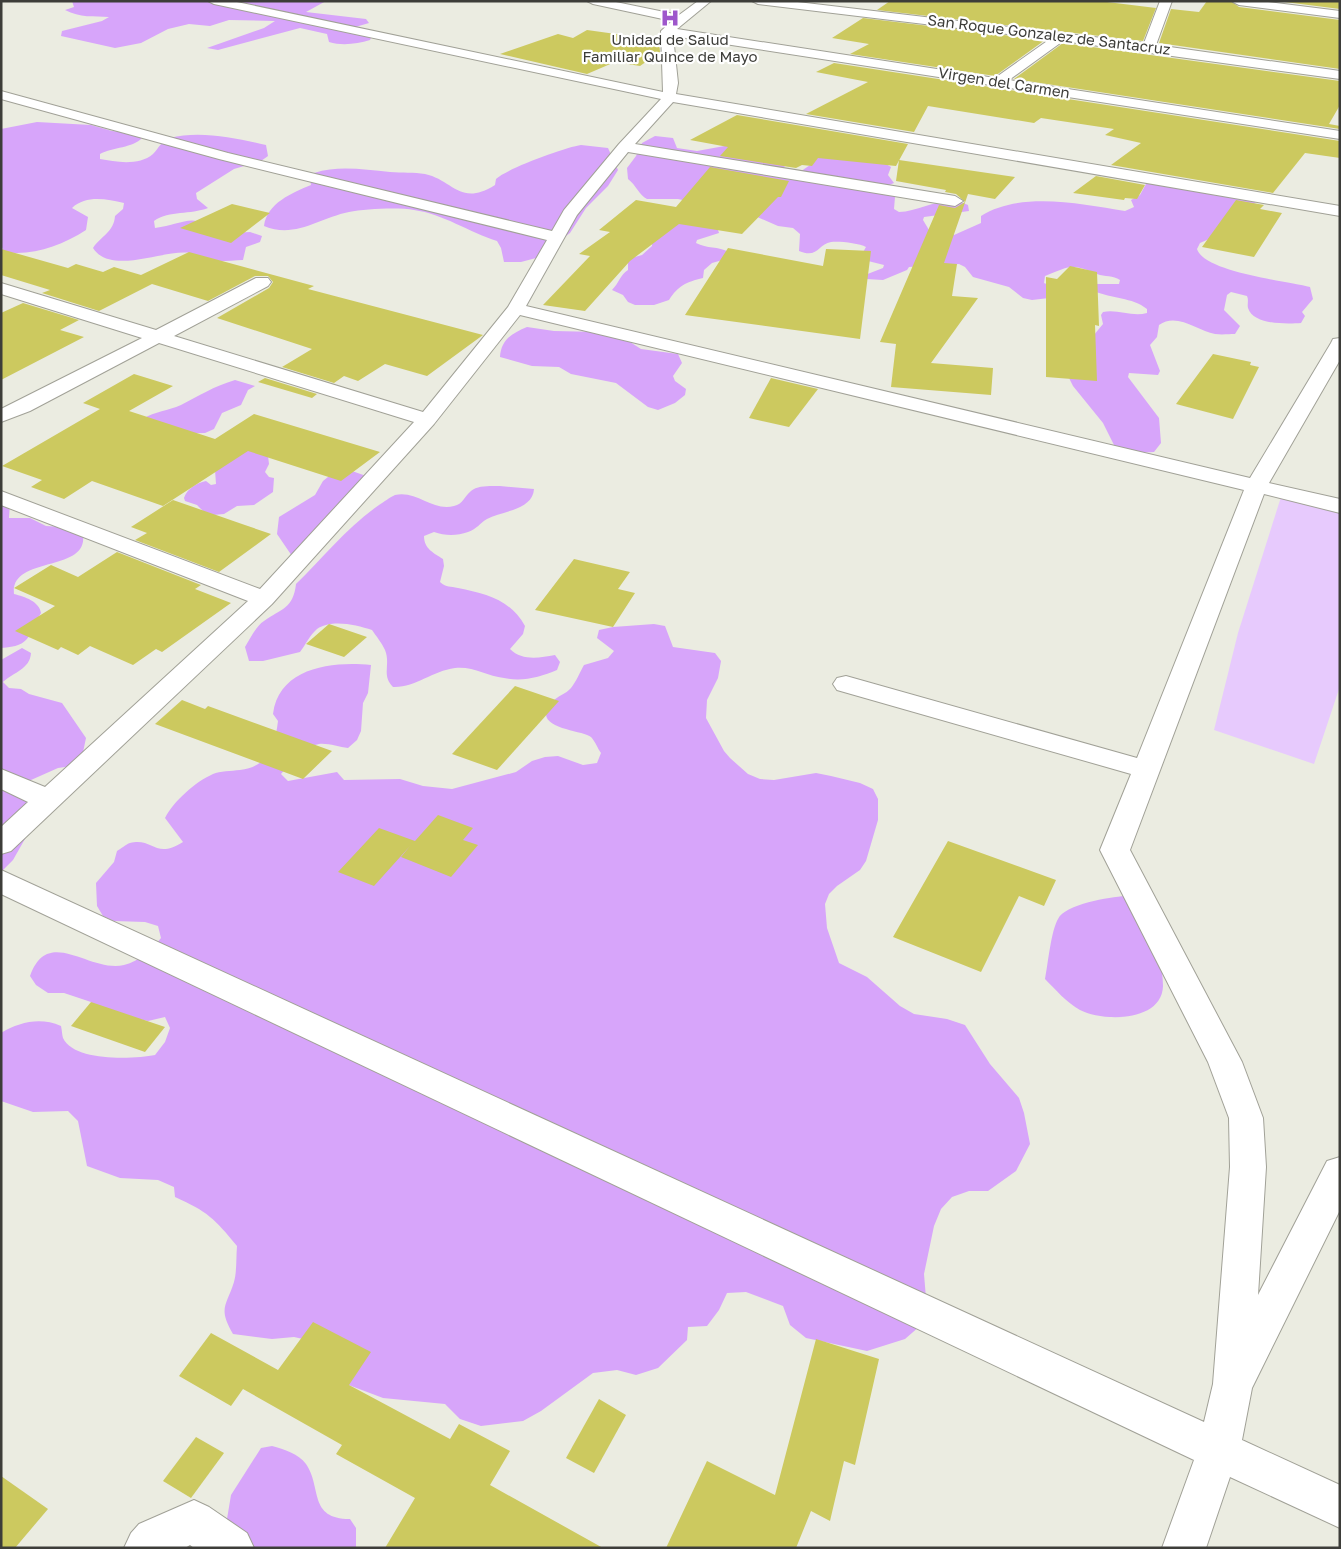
<svg xmlns="http://www.w3.org/2000/svg" width="1341" height="1549" font-family="'Golos Text',sans-serif">
	<style>
		.green { fill: #e7cafd }
		.forest { fill: #d7a5fa }
		.building { fill: #ccc95f }
		.lines { fill: none; stroke-linecap: round; stroke-linejoin: round }
		.minor-casing { stroke: #a1a197; stroke-width: 2 }
		.minor { fill: #fff; fill-rule: evenodd }
		.labels { text-anchor: middle; stroke-width: 4.5; stroke-linejoin: round; paint-order: stroke }
		.far-street-label { font-size: 15px; fill: #3d3d39; stroke: #fff }
		.far-poi-label { font-size: 15px; fill: #3d3d39; stroke: #fff }
	</style>
	<rect width="100%" height="100%" fill="#ebece1"/>
	<!-- green -->
	<polygon class="green" points="1281,497 1340,510 1340,686 1314,764 1214,730 1238,633"/>
	<!-- forest -->
	<g class="forest">
		<path d="M 72,1 L 326,1 L 306,12 L 366,19 L 369,23 L 352,28 L 372,36 L 370,40 C 357,44 342,46 329,42 L 327,34 L 300,28 L 229,47 L 218,50 L 207,48 L 264,28 L 275,21 L 229,20 L 210,26 L 189,24 L 168,29 L 141,43 L 115,48 L 61,36 L 62,31 L 102,21 L 109,17 C 94,16 80,18 65,10 L 74,7 Z"/>
		<path d="M 37,122 L 91,125 L 112,131 L 139,134 L 142,138 C 133,148 113,147 100,154 L 100,159 C 116,162 139,166 153,154 C 159,148 161,141 170,138 C 199,130 237,138 266,145 L 268,156 L 261,161 L 234,169 L 196,193 L 197,199 L 208,208 C 190,215 170,210 154,221 L 155,228 C 183,225 195,210 215,234 L 250,232 L 262,236 L 260,242 L 246,247 L 243,260 C 232,260 218,263 208,260 C 202,258 196,254 190,253 C 164,249 111,276 93,248 C 101,236 114,232 115,216 L 123,209 L 124,203 C 106,199 86,195 72,208 L 88,217 L 86,230 C 61,246 33,256 4,252 L 1,245 L 1,129 Z"/>
		<path d="M 655,136 L 673,138 L 677,148 L 697,151 L 730,145 L 786,165 L 783,168 L 797,174 L 813,163 L 809,155 L 886,164 L 891,167 L 888,175 L 894,183 L 884,187 L 895,197 L 894,209 L 899,212 C 922,211 945,193 968,205 L 969,211 L 924,217 L 923,220 L 929,230 L 954,235 L 981,223 L 981,216 C 1021,191 1081,204 1125,211 L 1134,207 L 1131,200 L 1140,195 L 1146,184 L 1156,181 L 1213,195 L 1248,198 L 1256,203 C 1236,210 1219,222 1209,239 L 1200,243 L 1197,249 C 1204,272 1286,281 1310,287 L 1313,299 L 1302,312 L 1305,316 L 1301,323 C 1287,324 1253,325 1248,308 C 1247,304 1249,300 1247,296 L 1231,292 L 1227,295 L 1224,310 L 1240,326 L 1235,334 C 1229,334 1222,335 1215,334 C 1198,331 1177,312 1159,325 L 1157,337 L 1150,345 L 1160,371 L 1158,375 L 1129,373 L 1128,377 L 1159,418 L 1161,443 L 1154,452 L 1133,453 L 1114,445 L 1103,423 L 1073,386 L 1065,370 L 1103,324 L 1101,315 L 1103,312 C 1118,309 1132,317 1147,313 L 1147,309 C 1132,297 1112,299 1094,291 L 1094,284 L 1119,284 L 1120,280 C 1113,275 1105,277 1097,274 C 1072,263 1070,266 1045,276 L 1044,283 L 1056,288 L 1049,298 L 1032,300 L 1023,298 L 1009,287 L 973,277 L 965,267 L 959,264 L 909,267 L 907,270 L 883,280 L 866,279 L 865,275 L 883,268 L 884,265 L 868,261 L 862,254 L 866,247 C 859,243 839,241 831,242 C 818,244 818,259 799,251 L 800,234 L 793,228 L 778,226 L 755,216 L 678,199 L 647,199 C 639,195 636,185 628,179 L 627,168 L 636,156 L 642,143 Z"/>
		<path d="M 581,145 L 608,148 L 618,170 L 608,186 L 586,208 L 570,233 L 536,258 L 521,262 L 504,262 L 501,248 L 497,241 C 469,232 443,214 414,210 C 398,207 365,209 349,212 C 319,218 295,239 264,226 C 267,203 292,193 311,185 L 310,179 L 314,173 C 340,165 364,170 390,172 C 402,173 414,172 425,174 C 453,180 460,207 495,185 L 496,179 C 506,169 566,147 581,145 Z"/>
		<path d="M 653,207 L 678,207 L 718,230 L 719,233 L 697,240 L 696,243 C 707,249 718,246 729,252 L 726,259 L 712,263 L 704,270 L 703,278 C 686,282 678,286 669,300 L 654,305 L 635,305 L 628,302 L 623,295 L 612,290 C 619,283 620,275 628,270 L 628,259 L 642,255 L 652,246 Z"/>
		<path d="M 527,327 L 554,331 L 599,332 L 630,342 L 641,349 L 678,354 L 682,363 L 673,376 L 675,381 L 686,389 L 685,395 L 675,403 L 658,410 L 648,407 L 616,383 L 571,374 L 559,367 L 532,366 L 500,357 C 501,339 513,333 527,327 Z"/>
		<path d="M 235,380 L 255,386 L 248,390 L 241,405 L 222,413 L 214,429 L 205,433 L 161,434 L 143,419 C 155,411 168,411 181,405 C 201,395 212,387 235,380 Z"/>
		<path d="M 242,448 L 268,456 L 269,464 L 265,472 L 269,477 L 274,478 L 273,492 L 254,505 L 237,506 L 224,514 L 213,515 L 204,512 L 197,505 L 185,501 L 184,498 C 187,489 196,483 206,481 L 211,485 L 216,484 L 215,470 Z"/>
		<polygon points="352,471 369,477 292,556 277,534 279,517 315,495 323,481 333,473"/>
		<path d="M 500,486 L 534,489 C 533,510 502,511 487,519 C 480,523 477,529 468,532 C 457,536 445,536 434,532 L 424,536 C 424,549 434,553 443,559 L 444,566 L 440,582 C 447,588 450,586 458,588 C 486,594 510,599 525,626 L 523,634 L 510,649 C 522,661 539,658 555,655 L 560,662 L 557,670 C 540,677 523,682 504,678 C 487,676 473,666 455,668 C 432,671 415,688 393,687 C 381,675 391,665 385,650 C 382,643 376,636 372,630 C 356,625 332,619 317,629 C 310,635 306,644 300,652 L 263,661 L 249,661 L 245,647 C 250,639 256,626 264,621 C 282,608 293,609 296,584 C 324,557 347,527 379,505 C 384,502 390,497 395,495 C 417,490 433,512 454,506 C 463,504 464,497 471,491 C 478,485 491,486 500,486 Z"/>
		<path d="M 1,497 L 10,503 L 9,518 L 30,518 L 46,526 L 62,527 L 83,535 C 88,573 10,555 14,594 C 25,597 39,601 41,613 C 27,635 33,646 1,648 Z"/>
		<path d="M 654,624 L 665,626 L 673,647 L 715,653 L 721,661 L 718,678 L 707,700 L 706,718 L 724,751 L 730,758 L 748,774 L 760,779 L 774,780 L 816,773 L 831,776 L 860,783 L 873,789 L 878,799 L 878,820 L 866,861 L 860,870 L 837,886 L 829,894 L 825,904 L 827,928 L 839,963 L 867,977 L 900,1006 L 914,1014 L 947,1019 L 965,1025 L 990,1064 L 1019,1098 L 1024,1113 L 1030,1144 L 1016,1171 L 988,1191 L 969,1191 L 952,1197 L 941,1209 L 934,1226 L 924,1274 L 927,1310 L 920,1326 L 905,1339 L 867,1351 L 806,1338 L 790,1325 L 783,1306 L 746,1292 L 727,1293 L 719,1310 L 707,1326 L 688,1327 L 687,1340 L 658,1368 L 636,1375 L 617,1370 L 593,1373 L 541,1411 L 523,1421 L 481,1426 L 460,1419 L 445,1404 L 383,1398 L 346,1384 L 312,1341 L 294,1337 L 272,1339 L 233,1334 C 218,1308 226,1307 234,1282 C 237,1271 236,1258 237,1246 C 214,1218 208,1212 175,1197 L 174,1187 L 158,1180 L 120,1178 L 87,1166 L 78,1121 L 68,1111 L 33,1112 L 1,1101 L 1,1033 C 20,1022 40,1017 61,1026 C 62,1030 62,1035 63,1038 C 74,1062 134,1059 155,1055 L 165,1042 L 170,1028 L 165,1017 L 148,1021 L 101,1011 L 91,1002 L 64,993 L 48,993 L 36,985 L 30,976 C 48,925 89,973 124,965 C 140,961 151,950 161,938 L 158,926 L 145,922 L 114,921 L 103,916 L 97,906 L 96,883 L 114,862 L 117,851 C 121,849 126,844 130,843 C 153,837 155,860 183,842 L 165,818 C 174,801 195,782 213,774 C 220,771 231,771 240,770 C 268,767 275,746 278,721 L 273,714 C 279,667 333,661 371,665 L 368,693 L 363,703 L 361,731 L 357,740 L 348,748 C 339,747 328,743 319,744 C 305,746 290,763 281,774 L 288,781 L 337,772 L 344,780 L 400,779 L 423,786 L 452,789 L 516,772 L 532,761 L 545,757 L 558,756 L 583,765 L 597,763 L 601,753 C 598,749 595,741 591,737 C 583,730 528,729 552,702 C 557,696 566,694 571,688 C 576,682 580,672 584,665 L 608,658 L 614,651 L 597,638 L 599,630 L 613,627 Z"/>
		<path d="M 22,648 L 31,653 C 30,669 14,672 3,682 L 9,688 L 21,689 L 29,694 L 62,703 L 86,738 L 82,757 L 72,766 L 58,768 L 31,780 L 27,787 L 34,823 L 13,860 L 1,872 L 1,660 Z"/>
		<path d="M 1125,896 C 1145,925 1163,949 1163,986 C 1162,1022 1103,1022 1080,1010 C 1067,1003 1055,989 1045,979 C 1048,964 1051,931 1058,919 C 1065,904 1110,897 1125,896 Z"/>
		<path d="M 272,1446 C 284,1449 299,1454 306,1464 C 322,1487 308,1519 350,1519 L 356,1528 L 356,1548 L 233,1548 L 227,1519 L 231,1495 L 261,1448 Z"/>
	</g>
	<!-- building -->
	<g class="building">
		<polygon points="890,1 1099,1 1156,8 1143,41 877,10"/>
		<polygon points="1207,1 1231,1 1239,7 1340,20 1340,69 1159,43 1171,9 1199,12"/>
		<polygon points="1277,1 1340,1 1340,9"/>
		<polygon points="863,18 1045,40 995,76 850,54 869,44 832,38"/>
		<polygon points="587,30 659,40 660,52 640,66 615,62 587,74 500,54 558,34 573,38"/>
		<polygon points="1063,43 1340,81 1340,105 1329,124 1340,126 1340,129 1014,79"/>
		<polygon points="834,63 1340,141 1340,158 1305,153 1273,193 1111,165 1141,143 1105,135 1114,129 1041,118 1034,123 928,106 914,132 806,114 868,82 816,72"/>
		<polygon points="737,115 908,144 896,166 818,158 812,166 802,165 796,168 720,156 728,147 690,140"/>
		<polygon points="899,160 1015,177 995,199 968,194 944,263 957,264 952,296 978,298 931,363 993,368 991,395 891,387 896,344 880,342 939,205 955,208 965,202 956,194 945,192 946,190 896,181"/>
		<polygon points="710,167 789,181 781,197 778,197 742,234 679,224 630,261 585,311 543,305 590,256 579,254 610,232 599,230 636,200 676,207"/>
		<polygon points="1096,176 1145,185 1137,199 1125,198 1124,200 1073,193"/>
		<polygon points="1236,200 1264,205 1260,209 1282,213 1254,257 1202,247"/>
		<polygon points="232,204 270,213 231,243 180,228"/>
		<polygon points="728,248 823,266 826,249 871,251 860,339 685,315"/>
		<polygon points="1,249 68,268 76,264 103,272 114,267 141,275 189,252 314,286 308,289 483,335 427,376 385,364 358,381 344,376 334,383 282,367 312,349 217,318 269,288 273,282 268,276 255,276 208,301 152,284 99,311 42,293 50,290 1,275"/>
		<polygon points="1070,266 1097,272 1099,326 1095,325 1097,381 1046,377 1046,277 1057,279"/>
		<polygon points="23,303 79,320 60,330 84,337 1,380 1,313"/>
		<polygon points="1213,354 1251,362 1250,365 1259,367 1233,419 1176,404"/>
		<polygon points="134,374 173,386 129,411 215,439 254,414 380,452 341,481 248,451 163,506 92,481 64,499 31,487 42,480 2,466 100,409 83,403"/>
		<polygon points="265,378 317,394 312,398 258,382"/>
		<polygon points="771,378 818,389 789,427 749,418"/>
		<polygon points="173,500 242,524 271,534 219,572 135,540 147,533 131,527"/>
		<polygon points="117,552 201,585 195,589 231,603 162,652 156,649 133,665 90,646 78,655 61,647 58,650 15,631 55,606 14,588 51,565 78,577"/>
		<polygon points="574,559 630,572 618,589 635,593 613,627 535,610"/>
		<polygon points="329,624 367,637 344,657 306,644"/>
		<polygon points="515,686 559,701 497,770 452,754"/>
		<polygon points="182,700 205,709 208,706 332,751 303,779 155,724"/>
		<polygon points="438,815 473,828 463,840 478,845 451,877 401,857 410,846 374,886 338,872 379,828 415,841"/>
		<polygon points="948,841 1056,880 1044,906 1019,896 981,972 893,937"/>
		<polygon points="91,1002 165,1027 145,1052 71,1026"/>
		<polygon points="313,1322 371,1352 349,1385 450,1439 459,1424 510,1451 490,1485 603,1548 385,1548 415,1498 336,1454 342,1445 243,1389 231,1406 179,1376 211,1333 278,1370"/>
		<polygon points="816,1339 879,1359 855,1465 844,1461 830,1521 811,1511 796,1548 666,1548 707,1461 775,1495"/>
		<polygon points="599,1399 626,1415 594,1473 566,1458"/>
		<polygon points="196,1437 224,1453 191,1498 163,1481"/>
		<polygon points="1,1476 48,1509 15,1548 1,1548"/>
	</g>
	<g class="lines">
		<!-- minor casing -->
		<g class="minor-casing">
			<g id="minor">
				<polygon points="208,1 232,1 663,92 661,31 672,21 593,4 587,1 611,1 679,15 698,1 711,1 677,29 995,78 1050,39 758,4 752,1 789,1 1144,43 1160,1 1172,1 1156,45 1340,71 1340,79 1063,41 1009,80 1340,131 1340,139 673,36 678,83 676,94 1340,206 1340,216 673,102 635,144 955,196 963,201 955,206 628,152 577,215 526,306 1250,478 1331,343 1333,339 1340,338 1340,360 1269,483 1340,499 1340,513 1264,494 1130,850 1242,1062 1263,1118 1266,1167 1258,1295 1327,1161 1340,1157 1340,1210 1252,1388 1242,1440 1340,1485 1340,1528 1230,1477 1206,1548 1162,1548 1194,1460 1,894 1,870 1204,1422 1213,1384 1230,1167 1229,1118 1208,1062 1100,850 1131,774 837,690 833,684 837,678 846,676 1137,758 1244,490 520,315 434,424 272,604 11,851 1,854 1,827 28,802 1,789 1,769 45,787 248,601 1,505 1,491 260,589 414,422 159,343 30,411 1,422 1,409 142,338 1,294 1,283 156,330 256,278 268,278 271,282 268,286 174,336 423,412 508,307 547,240 219,159 1,99 1,91 228,153 552,231 564,210 619,144 661,99 214,4"/>
				<polygon points="1260,1 1340,11 1340,18 1239,5 1233,2"/>
				<polygon points="194,1500 209,1507 247,1533 254,1548 194,1548 190,1545 185,1548 124,1548 131,1533 139,1524"/>
			</g>
		</g>
		<!-- minor -->
		<use href="#minor" class="minor"/>
	</g>
	<!-- icons -->
	<defs>
		<g id="hospital-bare" transform="scale(1.5)"><path d="M-5-5h3v3.5h4V-5h3V5h-3V1.5h-4V5h-3Z" fill="#9e57cb" stroke="#fff" stroke-width="2.5" paint-order="stroke"/></g>
	</defs>
	<g fill-rule="evenodd">
		<use href="#hospital-bare" x="670" y="18"/>
	</g>
	<g class="labels">
		<!-- far-street labels -->
		<g class="far-street-label">
			<text transform="translate(1049 35) rotate(7)" y="5">San Roque Gonzalez de Santacruz</text>
			<text transform="translate(1004 83) rotate(9)" y="5">Virgen del Carmen</text>
		</g>
		<!-- far-poi labels -->
		<g class="far-poi-label">
			<text x="670" y="45">Unidad de Salud<tspan x="670" dy="17">Familiar Quince de Mayo</tspan></text>
		</g>
	</g>
	<!-- border -->
	<rect width="1341" height="1549" fill="none" stroke="#3d3d39" stroke-width="5"/>
</svg>
